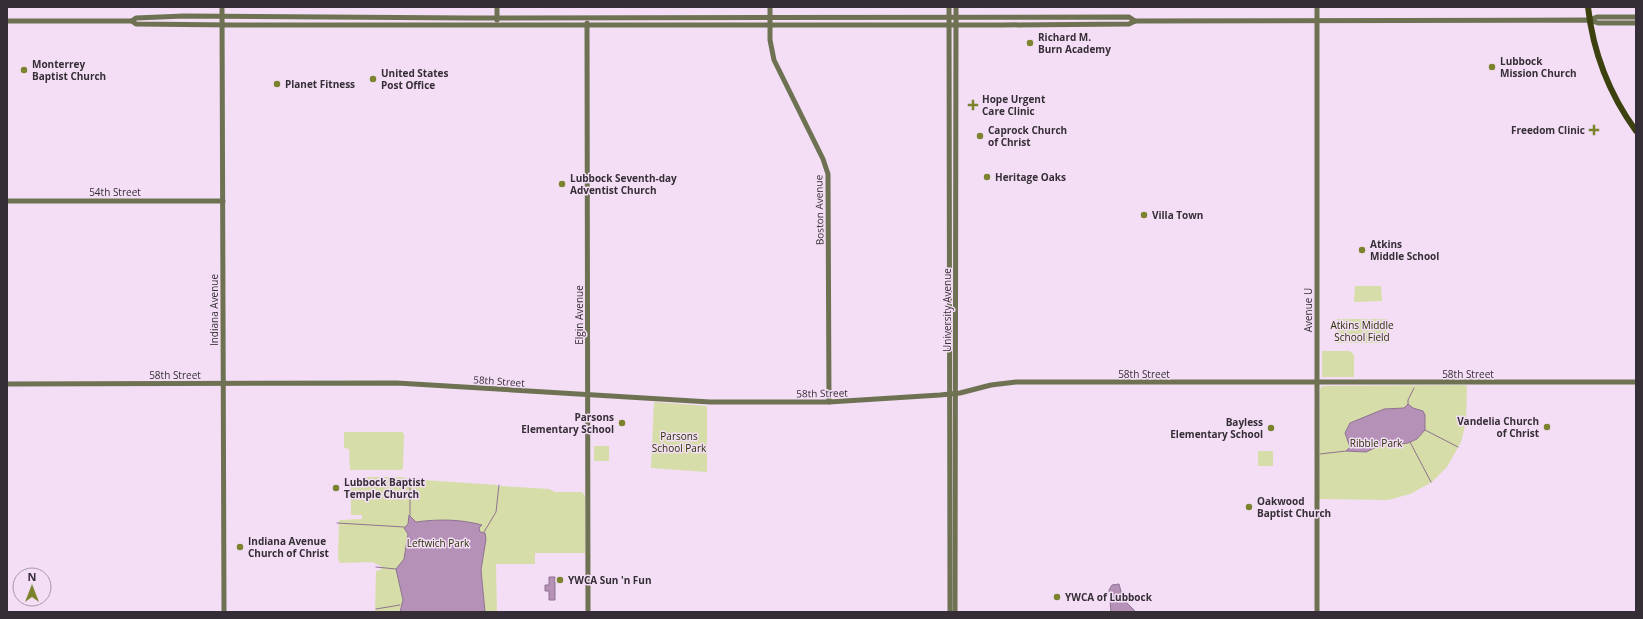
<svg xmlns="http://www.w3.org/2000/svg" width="1643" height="619" font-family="'Open Sans',sans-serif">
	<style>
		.green { fill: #d6dda8 }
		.water { fill: #b591b8; stroke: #8f7391 }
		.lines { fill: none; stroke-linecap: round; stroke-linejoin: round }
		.stream { stroke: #8f7391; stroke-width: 1 }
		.secondary { stroke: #6e7252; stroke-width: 5 }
		.highway { stroke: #3d410f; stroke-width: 6 }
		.poi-dot { fill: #7b832e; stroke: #f3def5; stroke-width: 1.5 }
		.labels { text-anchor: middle; stroke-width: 3; stroke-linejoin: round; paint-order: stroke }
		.poi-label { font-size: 10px; font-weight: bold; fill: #362e36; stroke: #f3def5; text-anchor: start }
		.street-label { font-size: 10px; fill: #362e36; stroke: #f3def5 }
		.park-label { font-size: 10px; fill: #2b2f05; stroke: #f3def5 }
	</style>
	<rect width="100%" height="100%" fill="#f3def5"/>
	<!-- green -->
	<g class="green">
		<polygon points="1355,286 1381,286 1382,301 1355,302 1354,301"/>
		<rect x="1337" y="319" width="50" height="24"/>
		<polygon points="1322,351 1350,351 1354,355 1354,377 1322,377"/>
		<polygon points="1464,385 1467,386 1466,422 1461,442 1447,467 1432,482 1410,494 1388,500 1319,499 1320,389 1322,386"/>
		<polygon points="654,402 707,406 707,472 651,468"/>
		<polygon points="344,432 402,432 404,434 403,468 402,470 350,470 349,449 344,448"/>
		<rect x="594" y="446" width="15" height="15"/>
		<rect x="1258" y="451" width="15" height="15"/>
		<polygon points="362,477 402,477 409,479 497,485 499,487 501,486 549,489 555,492 582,492 585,496 585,553 535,553 535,564 496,564 497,612 375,612 376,571 381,570 381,566 372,562 340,563 338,559 339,520 362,519 362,515 351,515 351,486 362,486"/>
	</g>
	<!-- water -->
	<g class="water">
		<polygon points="1408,404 1413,408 1423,411 1425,415 1425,430 1417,439 1408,443 1394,445 1383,444 1366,452 1346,451 1350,447 1345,433 1350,423 1384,409 1404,408"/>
		<path d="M 409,515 L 416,522 C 438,519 460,519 482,525 L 479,528 L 480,532 L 485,533 L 486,539 L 481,570 L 485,612 L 400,612 L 403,600 L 396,569 L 404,559 L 408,534 L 404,528 L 408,524 Z"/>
		<polygon points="549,577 555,577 555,600 549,600 549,591 545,591 545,585 549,585"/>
		<polygon points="1119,584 1123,599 1136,612 1111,612 1109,590 1112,585"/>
	</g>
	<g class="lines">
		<!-- stream -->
		<g class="stream">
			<polyline points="1408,404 1408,400 1414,388"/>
			<polyline points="1425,430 1458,447"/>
			<polyline points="1410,442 1431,482"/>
			<polyline points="1320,454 1346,451"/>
			<polyline points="410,515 410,478"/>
			<polyline points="337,523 404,527"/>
			<polyline points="484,532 496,512 499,485"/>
			<polyline points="376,567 396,569"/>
			<polyline points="376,609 400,605"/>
		</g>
		<!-- secondary -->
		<g class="secondary">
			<polyline points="222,7 224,612"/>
			<polyline points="497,7 497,20"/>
			<polyline points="770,7 770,40 774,60 823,159 828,174 829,402"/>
			<polyline points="949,7 950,612"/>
			<polyline points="1317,7 1317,612"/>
			<polyline points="1589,20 1597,17 1636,17"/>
			<polyline points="7,21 132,21 136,18 184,16 470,18 1129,17 1135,21"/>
			<polyline points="132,21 136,24 232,25 1002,25 1129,24 1135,21 1589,20 1598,23 1636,23"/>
			<polyline points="587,23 588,612"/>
			<polyline points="7,201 223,201"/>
			<polyline points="7,384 397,383 710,402 829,402 940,395 960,393 991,385 1016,382 1636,382"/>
			<polyline points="955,612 956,7"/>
		</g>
		<!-- highway -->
		<path class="highway" d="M 1588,7 C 1593,52 1610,95 1636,131"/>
	</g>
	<!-- markers -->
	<g class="poi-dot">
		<circle cx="1030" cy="43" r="4"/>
		<circle cx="1492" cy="67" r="4"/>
		<circle cx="24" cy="70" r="4"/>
		<circle cx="373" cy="79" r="4"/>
		<circle cx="277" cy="84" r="4"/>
		<path d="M971 99h4v4h4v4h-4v4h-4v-4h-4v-4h4z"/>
		<path d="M1592 124h4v4h4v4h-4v4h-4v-4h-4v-4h4z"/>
		<circle cx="980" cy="136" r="4"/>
		<circle cx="987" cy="177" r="4"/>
		<circle cx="562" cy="184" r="4"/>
		<circle cx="1144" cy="215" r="4"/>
		<circle cx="1362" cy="250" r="4"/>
		<circle cx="622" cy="423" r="4"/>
		<circle cx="1547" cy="427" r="4"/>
		<circle cx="1271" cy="428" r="4"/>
		<circle cx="336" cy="488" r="4"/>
		<circle cx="1249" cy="507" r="4"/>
		<circle cx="240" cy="547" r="4"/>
		<circle cx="560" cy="580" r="4"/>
		<circle cx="1057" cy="597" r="4"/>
	</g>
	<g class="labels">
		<!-- poi labels -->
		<g class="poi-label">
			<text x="1038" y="41">Richard M.<tspan x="1038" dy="12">Burn Academy</tspan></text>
			<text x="1500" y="65">Lubbock<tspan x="1500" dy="12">Mission Church</tspan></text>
			<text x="32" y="68">Monterrey<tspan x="32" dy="12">Baptist Church</tspan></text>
			<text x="381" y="77">United States<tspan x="381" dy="12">Post Office</tspan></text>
			<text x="285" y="88">Planet Fitness</text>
			<text x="982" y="103">Hope Urgent<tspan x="982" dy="12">Care Clinic</tspan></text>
			<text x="988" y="134">Caprock Church<tspan x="988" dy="12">of Christ</tspan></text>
			<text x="1585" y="134" text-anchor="end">Freedom Clinic</text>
			<text x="995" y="181">Heritage Oaks</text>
			<text x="570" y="182">Lubbock Seventh-day<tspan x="570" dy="12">Adventist Church</tspan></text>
			<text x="1152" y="219">Villa Town</text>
			<text x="1370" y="248">Atkins<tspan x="1370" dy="12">Middle School</tspan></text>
			<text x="614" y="421" text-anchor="end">Parsons<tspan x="614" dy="12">Elementary School</tspan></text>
			<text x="1539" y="425" text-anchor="end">Vandelia Church<tspan x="1539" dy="12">of Christ</tspan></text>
			<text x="1263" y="426" text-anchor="end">Bayless<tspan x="1263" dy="12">Elementary School</tspan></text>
			<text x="344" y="486">Lubbock Baptist<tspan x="344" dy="12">Temple Church</tspan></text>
			<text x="1257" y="505">Oakwood<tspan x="1257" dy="12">Baptist Church</tspan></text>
			<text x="248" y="545">Indiana Avenue<tspan x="248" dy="12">Church of Christ</tspan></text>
			<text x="568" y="584">YWCA Sun 'n Fun</text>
			<text x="1065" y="601">YWCA of Lubbock</text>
		</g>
		<!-- street labels -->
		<g class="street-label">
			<text x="115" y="196">54th Street</text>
			<text transform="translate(819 210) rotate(-91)" y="4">Boston Avenue</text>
			<text transform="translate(214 310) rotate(-90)" y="4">Indiana Avenue</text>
			<text transform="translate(947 310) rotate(-90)" y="4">University Avenue</text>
			<text transform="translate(1308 310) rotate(-90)" y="4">Avenue U</text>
			<text transform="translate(579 315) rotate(-90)" y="4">Elgin Avenue</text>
			<text x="1144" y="378">58th Street</text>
			<text x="1468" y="378">58th Street</text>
			<text x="175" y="379">58th Street</text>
			<text transform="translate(499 381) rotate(4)" y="4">58th Street</text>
			<text transform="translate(822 393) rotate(-1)" y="4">58th Street</text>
		</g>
		<!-- park labels -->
		<g class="park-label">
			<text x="1362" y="329">Atkins Middle<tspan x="1362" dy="12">School Field</tspan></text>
			<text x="679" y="440">Parsons<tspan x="679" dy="12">School Park</tspan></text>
			<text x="1376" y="447">Ribble Park</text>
			<text x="438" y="547">Leftwich Park</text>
		</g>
	</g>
	<!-- border -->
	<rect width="1643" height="619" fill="none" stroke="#362e36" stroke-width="16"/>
	<!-- north arrow -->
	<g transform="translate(32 587)"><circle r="19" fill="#f3def5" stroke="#a798a9"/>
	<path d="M0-3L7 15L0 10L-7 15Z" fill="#7b832e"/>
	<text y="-6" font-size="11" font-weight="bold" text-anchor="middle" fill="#362e36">N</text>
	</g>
</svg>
